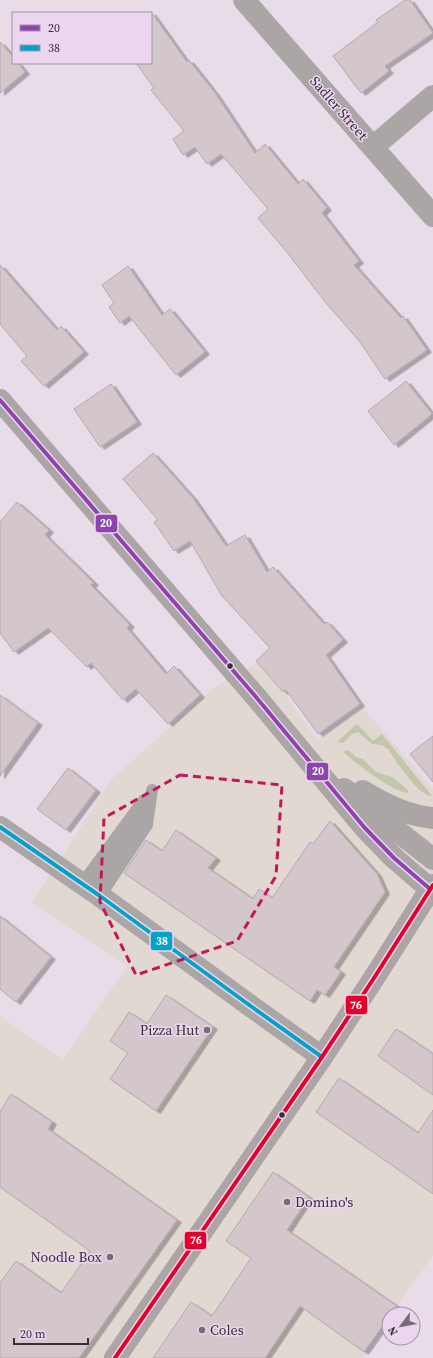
<svg xmlns="http://www.w3.org/2000/svg" width="433" height="1358" font-family="'Source Serif 4',serif">
	<style>
		.commercial { fill: #e2d8d2 }
		.green { fill: #c2c6ab }
		.building { fill: #d3c7cc; stroke: #b5a9ae; filter: url(#shadow) }
		.lines { fill: none; stroke-linecap: round; stroke-linejoin: round }
		.lane { stroke: #aba6a6; stroke-width: 12 }
		.street { stroke: #aba6a6; stroke-width: 22 }
		.secondary { stroke: #aca5a6; stroke-width: 22 }
		.bus-1-casing { stroke: #ecd6ef; stroke-width: 7 }
		.bus-2-casing { stroke: #ecd6ef; stroke-width: 7 }
		.bus-3-casing { stroke: #ecd6ef; stroke-width: 7 }
		.bus-1 { stroke: #8e44ad; stroke-width: 4 }
		.bus-2 { stroke: #03a3c7; stroke-width: 4 }
		.bus-3 { stroke: #e4002b; stroke-width: 4 }
		.marked { fill: none; stroke: #c2185b; stroke-width: 3; stroke-dasharray: 8 5; stroke-linejoin: round }
		.bus-dot { fill: #372f39; stroke: #ecd6ef; stroke-width: 1.5 }
		.poi-dot { fill: #756c77; stroke: #ecd6ef; stroke-width: 1.5 }
		.labels { text-anchor: middle; stroke-width: 3; stroke-linejoin: round; paint-order: stroke }
		.street-label { font-size: 14px; fill: #372f39; stroke: #ecd6ef }
		.poi-label { font-size: 14px; fill: #372f39; stroke: #ecd6ef; text-anchor: end }
		.line-badge { stroke: #ecd6ef; stroke-width: 1.5 }
		.badge-label { font-size: 11px; text-anchor: middle; font-weight: bold; fill: #fff }
	</style>
	<defs>
		<filter id="shadow"><feDropShadow dx="4.5" dy="2.5" stdDeviation="0" flood-color="#0004"/></filter>
	</defs>
	<rect width="100%" height="100%" fill="#e8dce9"/>
	<!-- commercial -->
	<polygon class="commercial" points="261,661 317,739 363,708 433,789 433,1255 392,1314 389,1314 389,1319 362,1358 0,1358 0,1016 63,1060 127,966 31,903 112,779 215,687"/>
	<!-- green -->
	<g class="green">
		<polygon points="357,724 373,741 382,734 432,796 429,796 419,790 411,781 397,763 388,749 382,745 372,744 358,732 352,734 343,743 340,743 338,741"/>
		<path d="M 348,750 L 356,757 L 363,759 L 376,772 L 392,777 L 408,790 L 408,793 C 394,793 354,762 343,752 Z"/>
	</g>
	<!-- building -->
	<g class="building">
		<polygon points="405,0 410,0 433,33 385,66 389,71 361,93 333,56 378,22 376,20"/>
		<polygon points="151,12 187,62 189,60 215,93 255,153 265,144 298,184 303,179 327,208 322,213 359,261 354,265 401,318 403,316 427,350 385,379 360,342 326,303 286,251 258,218 268,209 221,154 207,164 195,147 183,155 173,139 184,131 151,90 154,88 136,63 151,63"/>
		<polygon points="0,42 13,57 13,63 18,63 25,72 0,93"/>
		<polygon points="0,265 57,330 61,326 84,352 44,386 21,361 27,356 0,324"/>
		<polygon points="128,266 162,315 170,309 205,352 176,375 129,316 120,323 109,307 114,303 102,285"/>
		<polygon points="406,381 432,414 394,445 368,411"/>
		<polygon points="111,384 137,422 100,447 74,409"/>
		<polygon points="153,453 193,498 226,546 245,535 267,572 273,567 324,624 327,622 343,640 326,655 360,704 318,734 286,690 283,692 256,661 270,648 222,596 190,541 174,551 154,522 158,520 123,479"/>
		<polygon points="17,502 49,530 45,535 94,583 91,585 130,625 127,628 166,674 174,666 200,695 168,724 136,689 123,700 91,663 87,667 48,628 14,652 0,633 0,522"/>
		<polygon points="0,695 38,723 0,776"/>
		<polygon points="433,736 433,782 410,754"/>
		<polygon points="68,768 96,790 66,830 37,809"/>
		<polygon points="330,821 377,874 385,892 334,967 341,972 325,995 317,990 310,1001 124,873 146,840 162,851 176,830 216,858 208,868 253,899 259,889 272,898 310,842 313,844"/>
		<polygon points="0,916 51,957 16,1002 0,989"/>
		<polygon points="166,995 213,1027 156,1111 110,1079 128,1053 110,1041 129,1012 147,1024"/>
		<polygon points="396,1029 433,1054 433,1095 378,1056"/>
		<polygon points="339,1078 418,1133 433,1110 433,1194 316,1112"/>
		<polygon points="11,1094 52,1122 48,1129 177,1220 79,1358 0,1358 0,1283 16,1261 61,1293 90,1251 0,1187 0,1112"/>
		<polygon points="273,1172 309,1197 287,1230 397,1306 391,1314 389,1314 389,1317 364,1352 300,1306 265,1358 153,1358 191,1302 212,1316 251,1258 226,1241"/>
	</g>
	<g class="lines">
		<!-- lane -->
		<g class="lane">
			<polyline points="82,884 143,801"/>
			<polyline points="91,890 140,818 146,804"/>
			<polyline points="100,896 147,825 152,790"/>
		</g>
		<!-- street -->
		<g class="street">
			<polyline points="244,0 433,216"/>
			<polyline points="373,147 433,96"/>
			<polyline points="0,827 100,896 252,1007 322,1057"/>
		</g>
		<!-- secondary -->
		<g class="secondary">
			<polyline points="0,400 256,697 364,827 394,858 430,889"/>
			<polyline points="344,789 433,859"/>
			<path d="M 363,791 C 384,804 408,816 433,818"/>
			<polyline points="115,1358 322,1057 374,978 433,885"/>
		</g>
		<!-- bus-1 casing -->
		<g class="bus-1-casing">
			<polyline id="bus-1" points="0,400 256,697 364,827 394,858 430,889"/>
		</g>
		<!-- bus-2 casing -->
		<g class="bus-2-casing">
			<polyline id="bus-2" points="0,827 100,896 252,1007 322,1057"/>
		</g>
		<!-- bus-3 casing -->
		<g class="bus-3-casing">
			<polyline id="bus-3" points="115,1358 322,1057 374,978 433,885"/>
		</g>
		<!-- bus-1 -->
		<use href="#bus-1" class="bus-1"/>
		<!-- bus-2 -->
		<use href="#bus-2" class="bus-2"/>
		<!-- bus-3 -->
		<use href="#bus-3" class="bus-3"/>
	</g>
	<!-- marked area -->
	<path class="marked" d="M 180,775 L 282,785 L 276,876 L 237,941 L 136,975 L 100,902 L 104,818 Z"/>
	<!-- markers -->
	<g class="bus-dot">
		<circle cx="230" cy="666" r="3.5"/>
		<circle cx="282" cy="1115" r="3.5"/>
	</g>
	<g class="poi-dot">
		<circle cx="207" cy="1030" r="4"/>
		<circle cx="287" cy="1202" r="4"/>
		<circle cx="110" cy="1257" r="4"/>
		<circle cx="202" cy="1330" r="4"/>
	</g>
	<g class="labels">
		<!-- street labels -->
		<g class="street-label">
			<text transform="translate(339 108) rotate(49)" y="5">Sadler Street</text>
		</g>
		<!-- poi labels -->
		<g class="poi-label">
			<text x="199" y="1035">Pizza Hut</text>
			<text x="295" y="1207" text-anchor="start">Domino's</text>
			<text x="102" y="1262">Noodle Box</text>
			<text x="210" y="1335" text-anchor="start">Coles</text>
		</g>
	</g>
	<g class="line-badge">
		<rect x="95" y="514" width="23" height="19" rx="4" fill="#8e44ad"/>
		<rect x="306" y="762" width="23" height="19" rx="4" fill="#8e44ad"/>
		<rect x="150" y="931" width="23" height="20" rx="4" fill="#03a3c7"/>
		<rect x="345" y="995" width="23" height="20" rx="4" fill="#e4002b"/>
		<rect x="184" y="1231" width="23" height="19" rx="4" fill="#e4002b"/>
	</g>
	<g class="badge-label">
		<text x="106" y="527">20</text>
		<text x="318" y="775">20</text>
		<text x="162" y="945">38</text>
		<text x="356" y="1009">76</text>
		<text x="196" y="1244">76</text>
	</g>
	<!-- legend -->
	<rect x="12" y="12" width="140" height="52" fill="#ecd6ef" stroke="#a493a6"/>
	<rect x="20" y="25" width="20" height="6" fill="#8e44ad" stroke="#a493a6"/>
	<text x="48" y="32" font-size="12" fill="#372f39">20</text>
	<rect x="20" y="45" width="20" height="6" fill="#03a3c7" stroke="#a493a6"/>
	<text x="48" y="52" font-size="12" fill="#372f39">38</text>
	<!-- north arrow -->
	<g transform="translate(401 1326) rotate(238)"><circle r="19" fill="#ecd6ef" stroke="#a493a6"/>
	<path d="M0-3L7 15L0 10L-7 15Z" fill="#756c77"/>
	<text y="-6" font-size="11" font-weight="bold" text-anchor="middle" fill="#372f39">N</text>
	</g>
	<!-- scale -->
	<path d="M14 1338v6h74v-6" fill="none" stroke="#372f39" stroke-width="2"/>
	<text x="20" y="1338" font-size="12" fill="#372f39" stroke="#ecd6ef" stroke-width="3" paint-order="stroke">20 m</text>
</svg>
